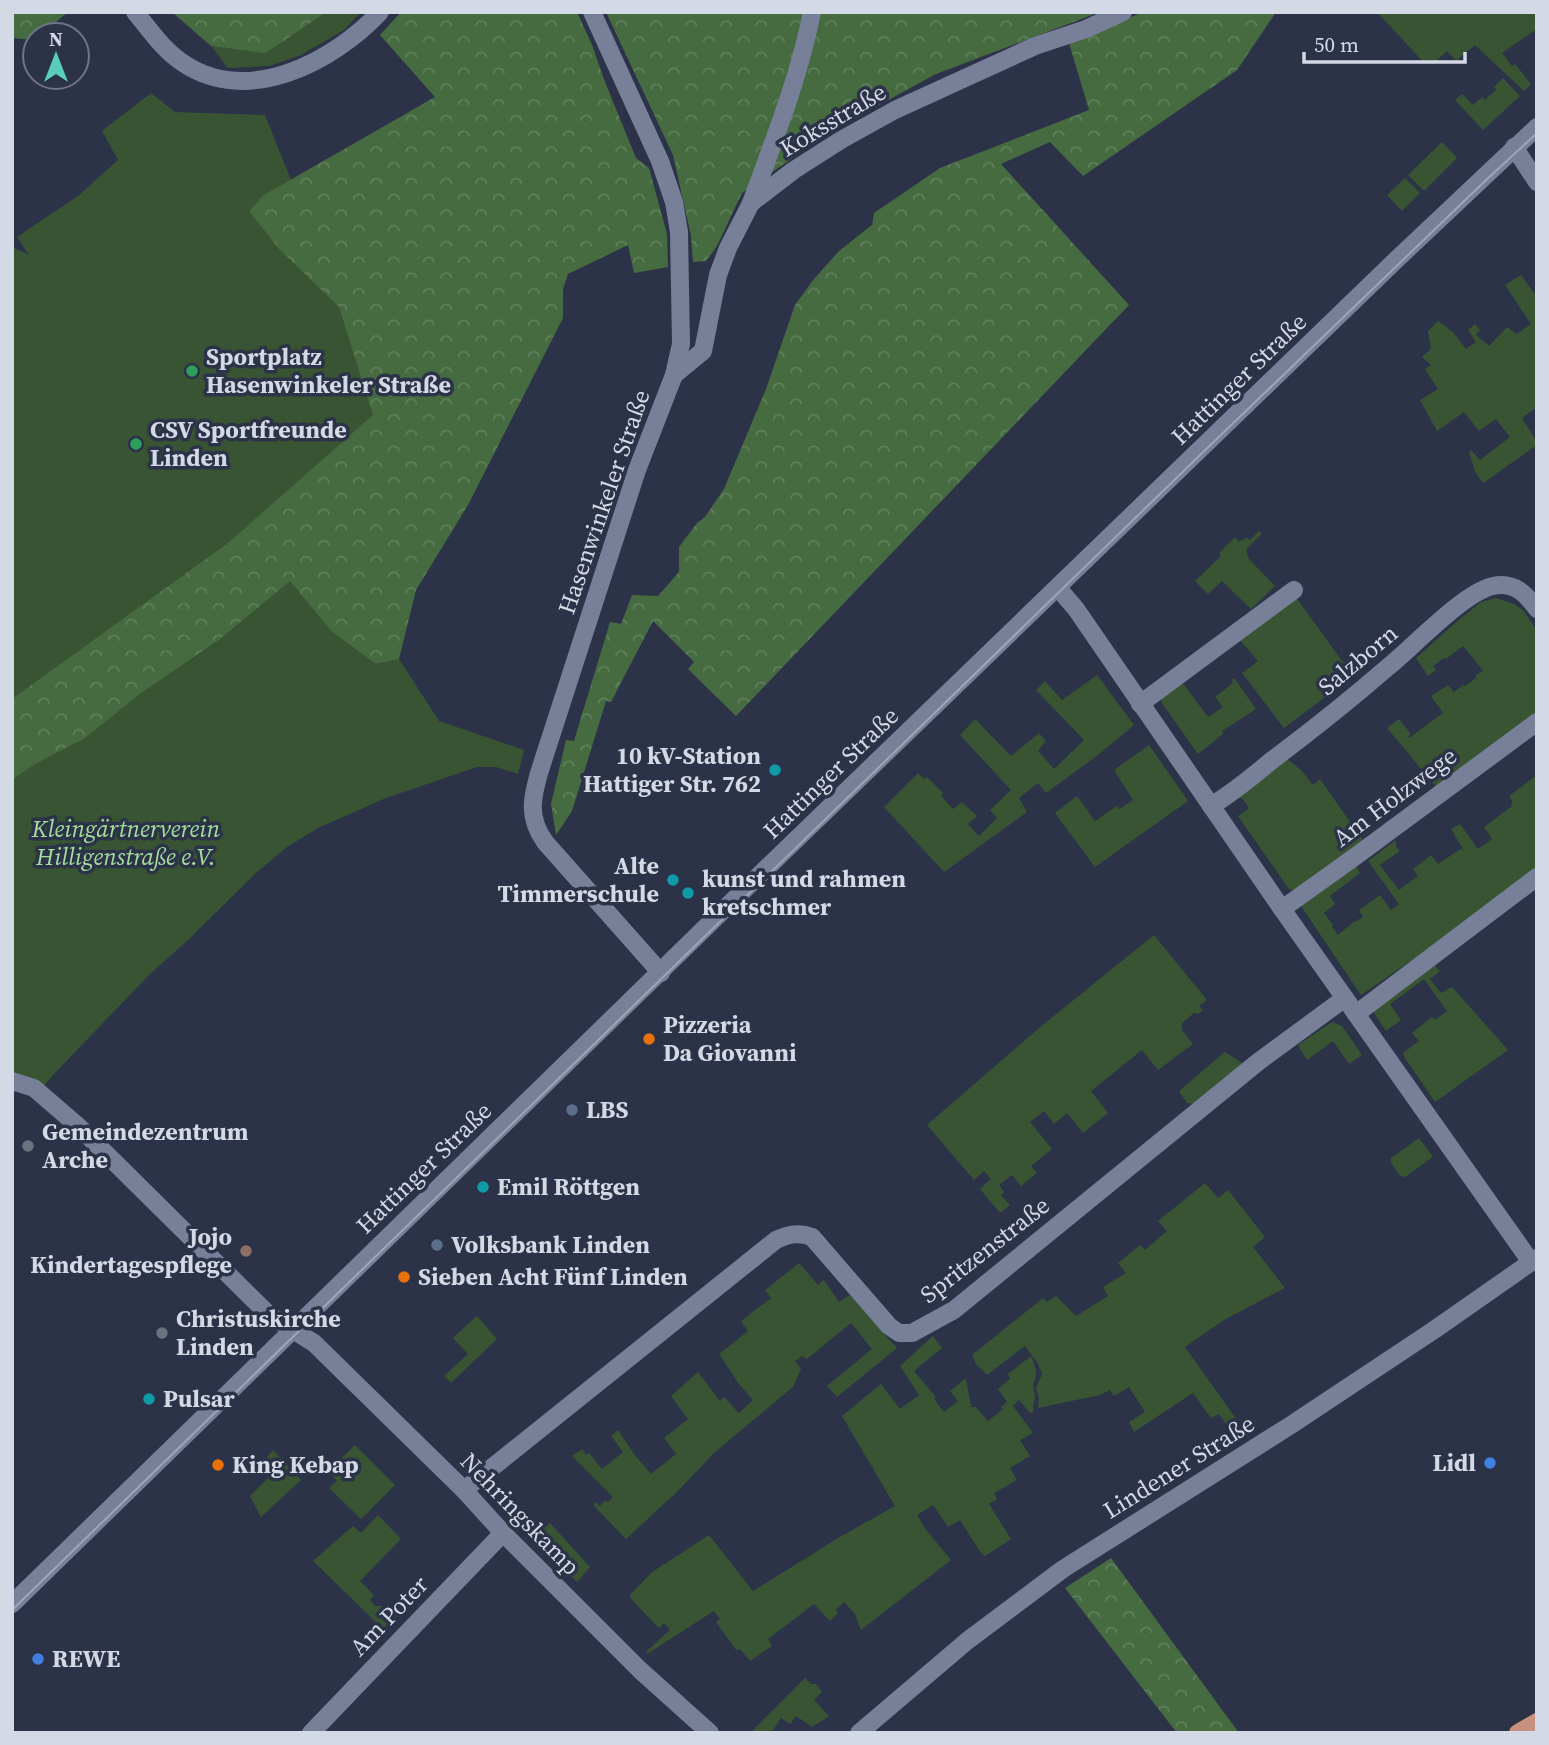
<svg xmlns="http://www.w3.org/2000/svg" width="1549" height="1745" font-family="'Source Serif 4',serif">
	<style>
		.green { fill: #385433 }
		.forest { fill: url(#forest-crowns) }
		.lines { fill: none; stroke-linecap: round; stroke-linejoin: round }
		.minor { stroke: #788099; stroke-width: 18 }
		.tertiary { stroke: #788099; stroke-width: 18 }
		.primary { stroke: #c7907f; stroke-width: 18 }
		.tram { stroke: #a0a5b5; stroke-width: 2 }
		.leisure-dot { fill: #2e9e5b; stroke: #2c3348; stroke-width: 2.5 }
		.culture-dot { fill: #0f9aa8; stroke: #2c3348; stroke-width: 2.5 }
		.food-dot { fill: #e8710a; stroke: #2c3348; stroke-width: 2.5 }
		.service-dot { fill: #5c6f8a; stroke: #2c3348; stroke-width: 2.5 }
		.worship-dot { fill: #6b7280; stroke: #2c3348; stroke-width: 2.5 }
		.education-dot { fill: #8d6e63; stroke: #2c3348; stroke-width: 2.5 }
		.shop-dot { fill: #3f7fe0; stroke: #2c3348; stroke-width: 2.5 }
		.labels { text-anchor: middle; stroke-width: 7; stroke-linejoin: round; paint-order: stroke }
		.street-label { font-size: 24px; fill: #d4d9e6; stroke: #2c3348 }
		.poi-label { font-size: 24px; font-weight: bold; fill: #d4d9e6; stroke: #2c3348; text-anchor: start }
		.park-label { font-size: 24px; font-style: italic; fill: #a5de9b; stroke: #2c3348 }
	</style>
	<defs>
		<pattern id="forest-crowns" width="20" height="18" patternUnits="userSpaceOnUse" patternTransform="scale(1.75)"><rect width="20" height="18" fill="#466b40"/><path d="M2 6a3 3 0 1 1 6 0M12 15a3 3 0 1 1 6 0" fill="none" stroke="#60805c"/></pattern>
	</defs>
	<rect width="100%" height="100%" fill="#2c3348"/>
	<!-- green -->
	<g class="green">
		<polygon points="327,12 361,12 344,30 301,55 269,66 228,68 211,46 266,53"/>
		<polygon points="1377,12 1537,12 1537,29 1502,53 1512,66 1515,64 1531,84 1524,91 1475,45 1456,61 1447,51 1433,64 1431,62 1426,65"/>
		<polygon points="1503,78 1520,96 1483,130 1455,100 1462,94 1473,105 1482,97 1485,100 1496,90 1494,87"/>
		<polygon points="151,93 175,112 265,115 326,267 416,475 186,663 219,640 291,580 332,632 376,664 399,659 439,721 524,750 518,774 496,767 477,767 386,798 318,828 287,847 256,873 188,940 150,974 55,1073 42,1088 12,1072 12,780 35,763 12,778 12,247 29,255 17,237 78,196 118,160 102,131"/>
		<polygon points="1442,142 1457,158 1424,191 1408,175"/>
		<polygon points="1405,178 1420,193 1402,211 1387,195"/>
		<polygon points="1521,275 1534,293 1537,292 1537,407 1522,418 1537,442 1537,445 1483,483 1475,472 1469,452 1471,450 1480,460 1510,437 1496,419 1479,431 1464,412 1437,431 1420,400 1438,389 1425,369 1431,365 1422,357 1431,349 1428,331 1438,321 1453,332 1466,349 1476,342 1468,330 1475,324 1480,330 1476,335 1489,346 1507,327 1517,334 1531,324 1505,285"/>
		<polygon points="1259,531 1262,533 1246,550 1249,559 1275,586 1251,609 1222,581 1208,594 1195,581 1221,556 1219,553 1235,537 1238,541 1243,540 1246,537 1250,540"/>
		<polygon points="1295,596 1353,676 1284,728 1242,673 1258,661 1238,638"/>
		<polygon points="1496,598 1514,604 1523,610 1537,631 1537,714 1437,788 1387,728 1399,719 1411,734 1408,736 1409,738 1443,713 1431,696 1448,685 1454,692 1463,685 1465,686 1476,678 1475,676 1482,671 1484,672 1463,646 1446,659 1444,658 1433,666 1436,670 1428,676 1416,658 1460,619 1481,602"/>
		<polygon points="1097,675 1134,725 1098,755 1046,793 1038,783 1019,798 1027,812 944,872 884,807 918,773 924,779 927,777 943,793 941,796 953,809 962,802 977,816 968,824 979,836 997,818 990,810 1011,790 960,735 975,719 1011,756 1039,733 1046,741 1038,751 1054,769 1084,740 1036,690 1045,681 1062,700"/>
		<polygon points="1234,678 1256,709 1222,731 1223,734 1198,754 1162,703 1161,699 1182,682 1208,717 1223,707 1215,697 1233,683 1232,680"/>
		<polygon points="1149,745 1188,801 1095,867 1055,813 1077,796 1095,821 1117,806 1120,809 1133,800 1114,770"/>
		<polygon points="1286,758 1302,771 1313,785 1320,779 1364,842 1297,892 1289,889 1238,816 1249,808 1243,799 1238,797"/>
		<polygon points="1537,775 1537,871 1482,908 1437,943 1361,995 1301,906 1355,864 1360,873 1330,896 1335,904 1324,913 1333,925 1332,927 1338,935 1351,924 1363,917 1359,910 1380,895 1391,910 1399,904 1368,861 1396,840 1396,846 1400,851 1380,865 1399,890 1418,876 1413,869 1431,855 1438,864 1462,848 1465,852 1451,829 1460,824 1478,849 1492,839 1484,827 1512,806 1511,804 1513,802 1509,796"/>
		<polygon points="1154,935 1207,1000 1199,1006 1203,1010 1198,1014 1194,1013 1182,1023 1182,1030 1193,1044 1158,1070 1142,1050 1091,1091 1108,1113 1083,1133 1067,1113 1054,1124 1044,1111 1030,1122 1052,1149 1031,1166 1037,1173 1021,1186 1012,1175 999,1185 1004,1192 1001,1195 1010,1205 1000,1213 980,1189 991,1179 984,1171 974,1180 927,1125 1039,1028"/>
		<polygon points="1431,962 1440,971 1430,979 1441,993 1452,987 1508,1050 1435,1102 1405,1058 1403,1053 1419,1041 1412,1033 1432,1017 1435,1020 1447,1011 1424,979 1390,1004 1401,1020 1386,1031 1373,1011"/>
		<polygon points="1332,1022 1342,1026 1362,1055 1349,1064 1333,1041 1307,1060 1298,1045"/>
		<polygon points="1225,1052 1244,1064 1194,1104 1187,1103 1179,1091"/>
		<polygon points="1419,1138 1433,1157 1405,1177 1400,1176 1391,1163 1391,1158"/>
		<polygon points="1205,1183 1218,1198 1228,1190 1265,1237 1253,1247 1285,1288 1224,1320 1185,1347 1244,1430 1234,1436 1219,1414 1211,1418 1193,1393 1134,1432 1129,1422 1145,1412 1129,1387 1114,1396 1110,1390 1100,1395 1038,1408 1039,1399 1036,1388 1042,1374 1038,1364 1025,1346 987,1375 976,1364 972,1355 1043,1298 1047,1302 1056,1296 1076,1316 1108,1296 1103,1287 1126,1273 1118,1263 1140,1245 1145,1250 1167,1231 1158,1221"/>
		<polygon points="799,1263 818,1285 824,1280 839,1302 850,1295 897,1348 837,1397 827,1386 872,1349 851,1323 807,1359 802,1356 795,1361 801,1369 793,1387 715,1452 677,1492 626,1539 593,1505 596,1502 600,1506 605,1500 608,1502 613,1497 572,1456 582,1449 586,1455 589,1453 602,1469 623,1452 611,1436 618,1430 634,1454 651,1474 676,1454 664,1438 688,1419 671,1396 698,1372 720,1401 724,1397 739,1413 753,1400 739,1384 719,1354 748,1331 741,1321 771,1298 765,1290"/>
		<polygon points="477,1316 497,1339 451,1383 444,1376 468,1354 453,1338"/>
		<path d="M 933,1336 L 942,1348 L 914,1371 L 936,1397 L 934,1399 L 944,1412 L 958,1401 L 950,1391 L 966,1378 L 971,1407 L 976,1407 L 988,1421 L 1003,1409 L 1001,1407 L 1007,1402 L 998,1389 L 1010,1379 L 1008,1374 L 1031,1356 C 1035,1366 1039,1374 1033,1383 L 1035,1398 L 1033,1407 L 1034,1411 L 1030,1413 L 1019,1400 L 1013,1406 L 1033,1433 L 1020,1440 L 1030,1456 L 1010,1468 L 1017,1480 L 994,1493 L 997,1499 L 989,1504 L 1011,1539 L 985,1556 L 979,1550 L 960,1520 L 948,1527 L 933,1505 L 917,1515 L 926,1530 L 951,1560 L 861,1630 L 855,1614 L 844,1602 L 836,1610 L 838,1613 L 830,1621 L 814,1604 L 768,1639 L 772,1646 L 750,1661 L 740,1649 L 736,1650 L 716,1622 L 720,1619 L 714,1611 L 647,1654 L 647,1651 L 670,1630 L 664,1623 L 659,1628 L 655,1624 L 631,1599 L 630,1595 L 652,1572 L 709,1535 L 753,1591 L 838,1538 L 895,1506 L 842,1416 L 881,1384 L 900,1409 L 919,1395 L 900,1366 Z"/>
		<polygon points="355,1445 395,1485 361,1519 329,1488 337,1481 328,1471"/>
		<polygon points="273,1450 301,1480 261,1517 250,1496 268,1478 269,1473 261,1464"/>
		<polygon points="378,1515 401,1539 360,1581 374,1595 370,1600 375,1606 393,1606 405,1594 413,1602 383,1629 313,1561 353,1526 361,1533"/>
		<polygon points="550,1523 590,1567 577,1582 533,1539"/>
		<polygon points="805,1678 811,1684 816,1684 822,1692 814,1700 829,1716 812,1727 796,1716 790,1724 781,1718 771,1733 750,1733"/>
	</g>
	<!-- forest -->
	<g class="forest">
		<polygon points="12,12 68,12 40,35 35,35 35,39 33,40 12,38"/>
		<polygon points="172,12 327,12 266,53 263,53 211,46"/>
		<polygon points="401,12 577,12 592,45 605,82 636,158 649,168 667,234 668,267 634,273 628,245 568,274 563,289 563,318 468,505 416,590 399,659 376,664 332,632 290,581 219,640 141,693 85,738 35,764 12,780 12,699 228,543 373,415 339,307 280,250 249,211 264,195 435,97 380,35"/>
		<polygon points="606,12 1100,12 936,74 833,130 742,193 717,246 706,261 693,262 691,236 673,155"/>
		<polygon points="1143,12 1276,12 1237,70 1083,176 1050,142 1001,164 1129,305 736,716 688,669 694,662 653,621 611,702 606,701 572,811 556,835 551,804 566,740 574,741 610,622 621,624 632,595 658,596 679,572 679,547 697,523 705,517 724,489 766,389 795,305 814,279 839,251 872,225 874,213 940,168 1089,110 1069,43"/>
		<polygon points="1111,1558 1239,1733 1177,1733 1065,1588"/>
	</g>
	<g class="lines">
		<!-- minor -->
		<g class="minor">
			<polyline points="1514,147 1537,182"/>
			<path d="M 751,203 C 774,140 799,78 812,12"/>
			<polyline points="674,375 703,351 718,275 728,248 751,203 794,170 841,140 895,110 1035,46 1086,29 1123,12"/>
			<polyline points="1058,588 1076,609 1282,909 1531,1262"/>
			<polyline points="1140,704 1294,590"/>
			<path d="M 1211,806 C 1232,793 1252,777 1271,761 C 1311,731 1350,700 1388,667 C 1413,647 1464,592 1493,586 C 1514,581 1526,594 1537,609"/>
			<polyline points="1282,909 1356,856 1537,722"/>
			<polyline points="1356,1014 1537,877"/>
			<polyline points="12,1081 34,1088 78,1126 269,1315 314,1343 464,1490 503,1533 640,1670 710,1733"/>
			<path d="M 464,1490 L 776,1240 C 789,1234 799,1232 812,1237 L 889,1326 L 899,1333 L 912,1333 L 954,1310 L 1258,1062 L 1345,998"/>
			<polyline points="311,1733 503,1533"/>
			<polyline points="859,1733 967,1641 1063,1569 1291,1425 1434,1330 1537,1258"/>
		</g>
		<!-- tertiary -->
		<g class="tertiary">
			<path d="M 135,12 C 150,30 163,50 183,63 C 248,107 333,62 380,12"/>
			<path d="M 592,12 L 660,161 L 674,202 L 679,232 L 681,344 L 674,375 L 637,470 L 540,770 C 532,797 527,817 545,842 L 661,973"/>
			<polyline points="12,1604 749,885 1396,260 1537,127"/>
		</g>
		<!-- primary -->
		<polyline class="primary" points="1518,1733 1537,1722"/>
		<!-- tram -->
		<polyline class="tram" points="12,1610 1198,457 1484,182 1537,133"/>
	</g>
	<!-- markers -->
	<g class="leisure-dot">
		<circle cx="192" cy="371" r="7"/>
		<circle cx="136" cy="444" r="7"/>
	</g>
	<g class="culture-dot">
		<circle cx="775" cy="770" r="7"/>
		<circle cx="673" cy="880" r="7"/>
		<circle cx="688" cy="893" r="7"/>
		<circle cx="483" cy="1187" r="7"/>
		<circle cx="149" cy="1399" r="7"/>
	</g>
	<g class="food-dot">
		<circle cx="649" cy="1039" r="7"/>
		<circle cx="404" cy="1277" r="7"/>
		<circle cx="218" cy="1465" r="7"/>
	</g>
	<g class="service-dot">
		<circle cx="572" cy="1110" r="7"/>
		<circle cx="437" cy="1245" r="7"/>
	</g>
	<g class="worship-dot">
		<circle cx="28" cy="1146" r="7"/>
		<circle cx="162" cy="1333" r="7"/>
	</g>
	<circle class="education-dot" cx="246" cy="1251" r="7"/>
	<g class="shop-dot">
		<circle cx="1490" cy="1463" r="7"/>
		<circle cx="38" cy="1659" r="7"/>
	</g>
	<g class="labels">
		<!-- street labels -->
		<g class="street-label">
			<text transform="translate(833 120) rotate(-31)" y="8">Koksstraße</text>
			<text transform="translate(1239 379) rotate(-44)" y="8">Hattinger Straße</text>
			<text transform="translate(604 502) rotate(-71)" y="8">Hasenwinkeler Straße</text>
			<text transform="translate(1358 660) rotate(-40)" y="8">Salzborn</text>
			<text transform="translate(831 773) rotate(-44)" y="8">Hattinger Straße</text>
			<text transform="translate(1395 797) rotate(-37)" y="8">Am Holzwege</text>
			<text transform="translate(424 1168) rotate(-44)" y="8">Hattinger Straße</text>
			<text transform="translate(985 1250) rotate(-38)" y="8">Spritzenstraße</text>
			<text transform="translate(1179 1467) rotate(-32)" y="8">Lindener Straße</text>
			<text transform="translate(520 1514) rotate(46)" y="8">Nehringskamp</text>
			<text transform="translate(389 1616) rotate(-46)" y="8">Am Poter</text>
		</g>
		<!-- poi labels -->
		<g class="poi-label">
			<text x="206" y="365">Sportplatz<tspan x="206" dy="28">Hasenwinkeler Straße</tspan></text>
			<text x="150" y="438">CSV Sportfreunde<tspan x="150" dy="28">Linden</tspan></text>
			<text x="761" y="764" text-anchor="end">10 kV-Station<tspan x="761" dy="28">Hattiger Str. 762</tspan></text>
			<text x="659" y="874" text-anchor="end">Alte<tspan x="659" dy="28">Timmerschule</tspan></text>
			<text x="702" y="887">kunst und rahmen<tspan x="702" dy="28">kretschmer</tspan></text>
			<text x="663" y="1033">Pizzeria<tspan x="663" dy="28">Da Giovanni</tspan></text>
			<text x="586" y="1118">LBS</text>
			<text x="42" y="1140">Gemeindezentrum<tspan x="42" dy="28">Arche</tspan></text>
			<text x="497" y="1195">Emil Röttgen</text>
			<text x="232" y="1245" text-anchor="end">Jojo<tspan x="232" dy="28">Kindertagespflege</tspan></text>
			<text x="451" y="1253">Volksbank Linden</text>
			<text x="418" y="1285">Sieben Acht Fünf Linden</text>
			<text x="176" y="1327">Christuskirche<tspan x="176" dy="28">Linden</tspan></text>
			<text x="163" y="1407">Pulsar</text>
			<text x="1476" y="1471" text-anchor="end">Lidl</text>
			<text x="232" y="1473">King Kebap</text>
			<text x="52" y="1667">REWE</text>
		</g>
		<!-- park labels -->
		<g class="park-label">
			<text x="126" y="837">Kleingärtnerverein<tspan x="126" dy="28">Hilligenstraße e.V.</tspan></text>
		</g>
	</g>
	<!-- border -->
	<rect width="1549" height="1745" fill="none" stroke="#d4d9e6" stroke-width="28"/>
	<!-- north arrow -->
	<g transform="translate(56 56)"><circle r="33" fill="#2c3348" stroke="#6f7587" stroke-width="2"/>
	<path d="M0-5L12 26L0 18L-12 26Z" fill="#5acebd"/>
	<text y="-10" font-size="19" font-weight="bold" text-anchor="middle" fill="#d4d9e6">N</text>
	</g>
	<!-- scale -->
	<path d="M1304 52v10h161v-10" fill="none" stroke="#d4d9e6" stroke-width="3.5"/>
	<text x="1314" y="52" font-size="21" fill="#d4d9e6" stroke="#2c3348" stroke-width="5" paint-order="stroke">50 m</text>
</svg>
